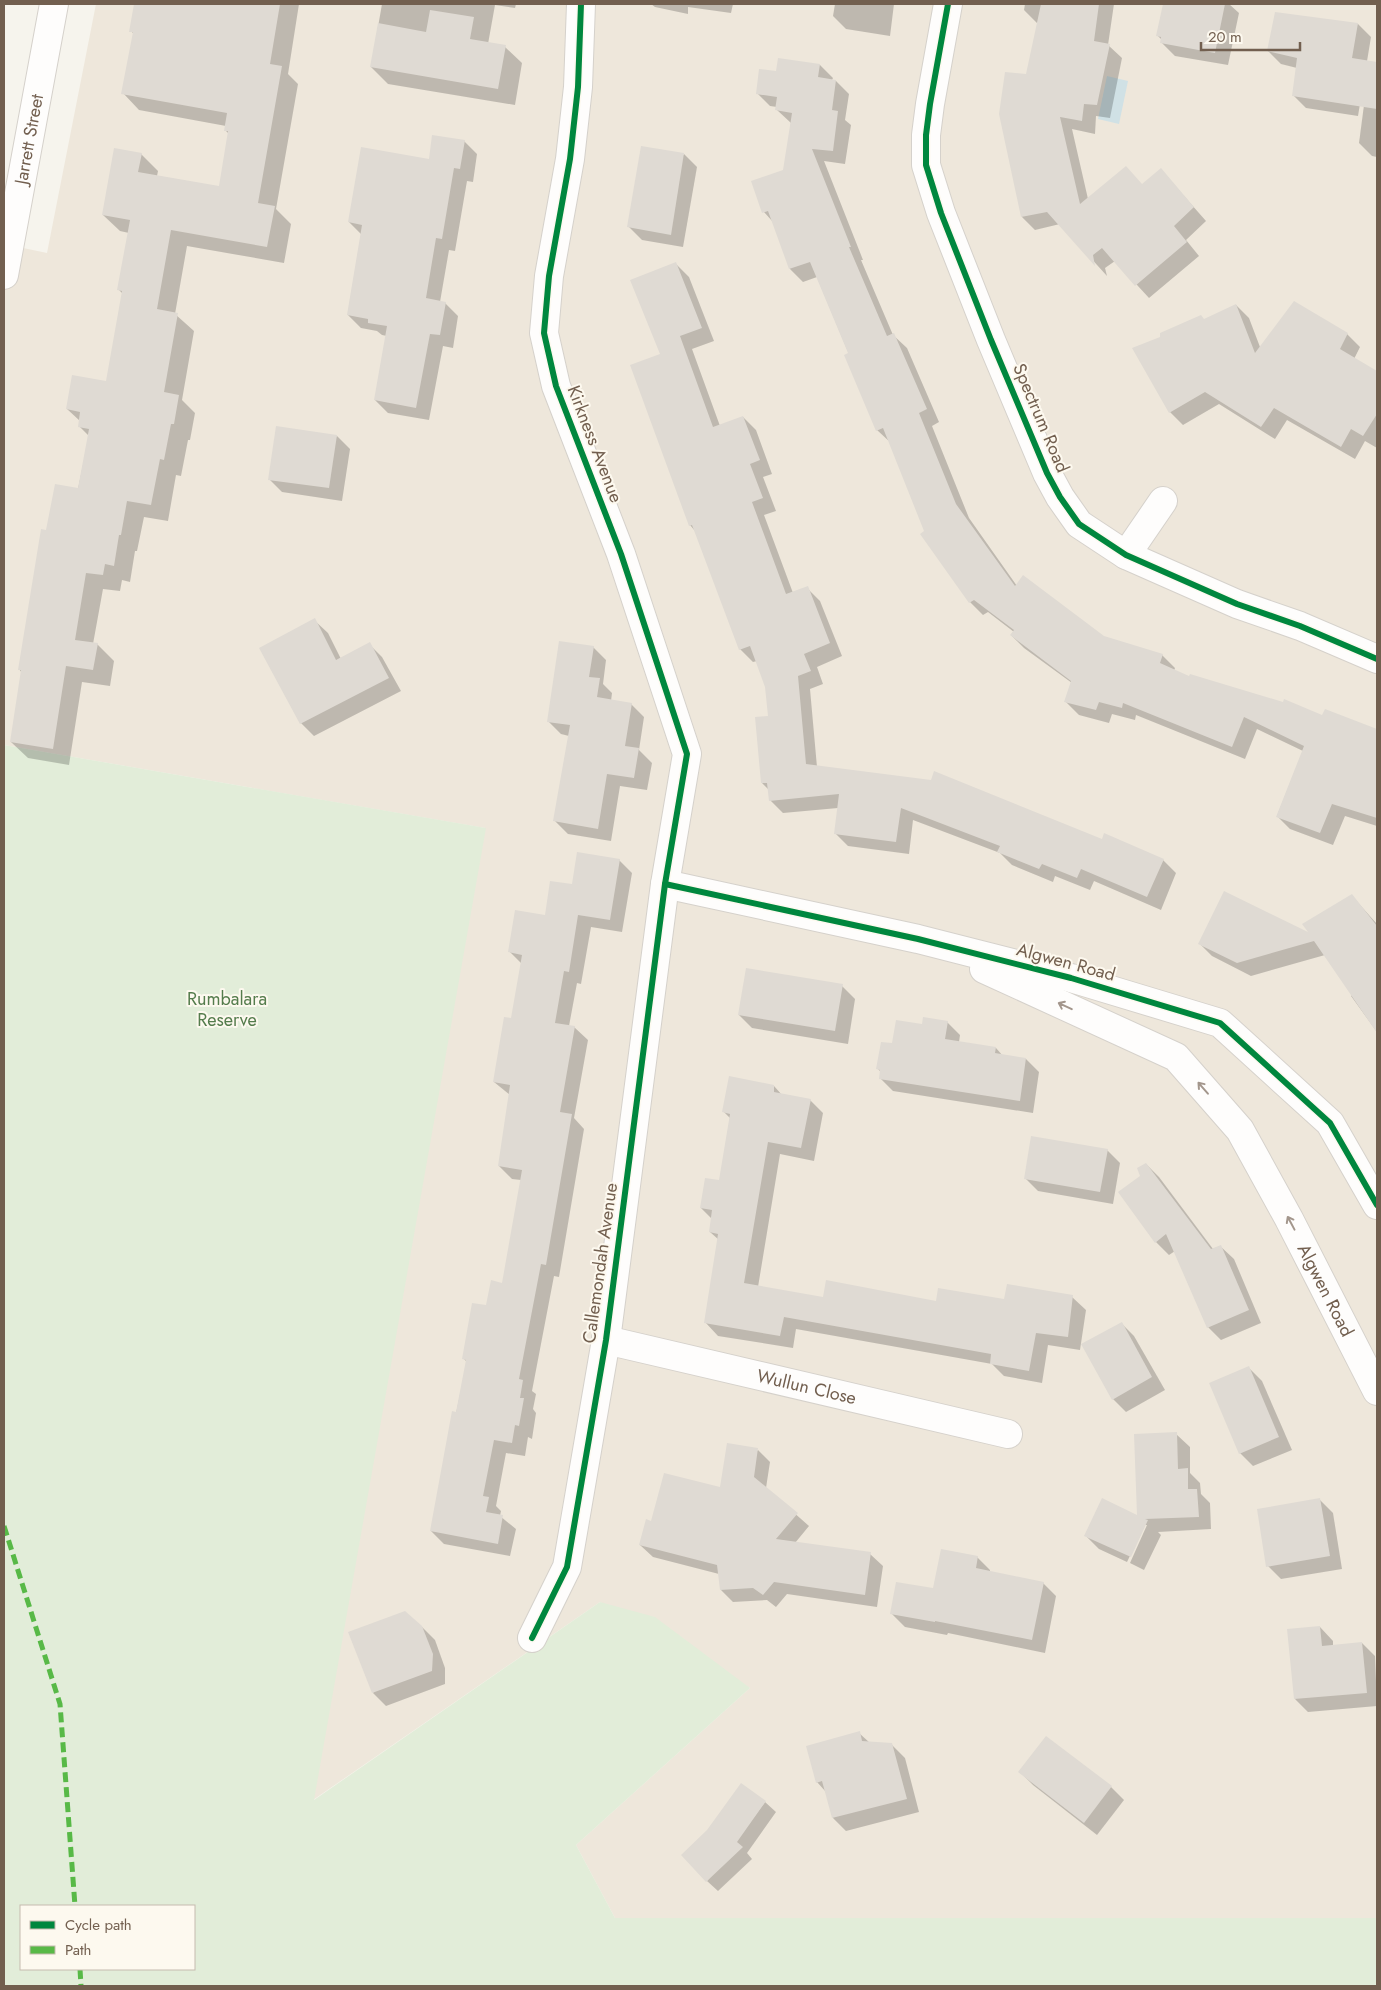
<svg xmlns="http://www.w3.org/2000/svg" width="1381" height="1990" font-family="Jost,sans-serif">
	<style>
		.residential { fill: #eee7db }
		.green { fill: #e2edd9; fill-rule: evenodd }
		.water { fill: #d0e1e5 }
		.shadow { fill: #0003 }
		.building { fill: #dfdad3 }
		.lines { fill: none; stroke-linecap: round; stroke-linejoin: round }
		.minor-casing { stroke: #d5d1cb; stroke-width: 30 }
		.minor { stroke: #fefdfc; stroke-width: 28 }
		.quiet { stroke: #58b947; stroke-width: 5; stroke-dasharray: 10 5; stroke-linecap: butt }
		.cycleway-casing { stroke: #fdf9ef; stroke-width: 9 }
		.cycleway { stroke: #00873e; stroke-width: 6 }
		.oneway { stroke: #a3968c }
		.labels { text-anchor: middle; stroke-width: 4; stroke-linejoin: round; paint-order: stroke }
		.street-label { font-size: 18px; fill: #725f4f; stroke: #fdf9ef }
		.park-label { font-size: 18px; fill: #547c4c; stroke: #fdf9ef }
	</style>
	<rect width="100%" height="100%" fill="#f6f4ed"/>
	<!-- residential -->
	<polygon class="residential" points="96,4 1377,4 1377,1918 615,1918 576,1845 750,1688 600,1602 313,1800 485,828 4,745 4,244 47,253"/>
	<!-- green -->
	<path class="green" d="M 4,745 L 486,828 L 314,1800 L 600,1602 L 655,1617 L 750,1688 L 576,1845 L 615,1918 L 1377,1918 L 1377,1986 L 4,1986 ZM 21,1906 L 194,1906 L 194,1969 L 21,1969 Z"/>
	<!-- water -->
	<polygon class="water" points="1107,76 1128,81 1119,124 1098,119"/>
	<!-- shadow -->
	<g class="shadow">
		<polygon points="135,4 299,4 288,74 298,84 276,209 291,224 284,263 187,246 175,314 194,331 182,400 195,413 190,440 188,440 181,476 176,475 168,521 144,517 137,551 135,551 130,582 122,580 120,591 103,589 93,644 97,644 114,661 110,686 82,682 69,765 28,758 11,742 22,673 19,669 47,531 78,489 89,436 79,426 80,421 67,409 107,382 123,294 119,290 129,233 120,231 103,215 141,154 158,171 157,176 220,187 229,134 225,130 226,126 139,110 123,93 134,34 131,31"/>
		<polygon points="382,4 516,4 515,8 495,5 488,44 505,47 522,63 515,105 388,84 371,67"/>
		<polygon points="651,4 733,4 731,13 688,7 688,14 655,7"/>
		<polygon points="835,4 894,4 890,36 846,29 833,16"/>
		<polygon points="1025,4 1114,4 1108,45 1122,58 1110,118 1096,116 1095,134 1072,129 1088,199 1143,185 1161,170 1206,221 1186,240 1199,256 1149,298 1115,261 1105,268 1107,276 1060,224 1035,230 1022,217 1027,75 1038,24 1024,10"/>
		<polygon points="1164,4 1229,4 1239,13 1228,65 1175,56 1162,43 1162,40 1157,35"/>
		<polygon points="1358,24 1371,37 1358,116 1306,108 1293,95 1297,68 1281,64 1268,51"/>
		<polygon points="820,65 833,78 832,80 836,81 849,94 845,120 851,125 845,164 824,161 863,260 861,260 893,335 907,348 939,422 932,426 969,518 1017,586 1103,638 1162,655 1175,668 1174,671 1369,758 1377,757 1377,826 1345,816 1333,845 1290,829 1277,816 1303,751 1257,729 1245,759 1136,715 1135,720 1112,714 1109,723 1079,715 1066,702 1072,683 1024,648 1011,635 1014,632 988,612 983,615 970,602 926,531 891,443 877,430 849,354 817,277 803,282 790,269 773,222 764,212 785,171 791,123 777,110 777,107 770,106 757,93 777,72"/>
		<polygon points="1377,86 1377,157 1372,156 1359,143 1364,105"/>
		<polygon points="464,141 477,154 473,182 467,181 455,251 449,250 440,302 445,303 458,316 453,348 443,346 429,420 388,413 375,400 387,336 382,335 377,331 361,328 348,315 362,235 349,222 430,161"/>
		<polygon points="684,154 697,167 683,247 642,240 629,227"/>
		<polygon points="676,264 689,277 714,341 692,349 720,426 743,417 756,430 772,474 763,477 776,511 764,515 793,593 807,588 820,601 842,656 817,667 823,684 810,689 817,767 1102,841 1163,860 1176,873 1161,910 1094,881 1090,890 1055,876 1053,882 1012,865 1000,853 913,820 909,854 848,846 835,833 838,808 783,813 770,800 769,790 762,783 769,717 766,687 757,661 753,662 740,649 695,531 690,525 662,355"/>
		<polygon points="1236,305 1249,318 1260,347 1347,334 1360,347 1354,359 1377,372 1377,448 1365,441 1355,459 1287,420 1275,439 1219,404 1183,425 1170,412 1205,320"/>
		<polygon points="337,436 350,449 342,501 282,492 269,479"/>
		<polygon points="314,620 328,633 341,659 369,644 382,657 401,691 314,736 301,723"/>
		<polygon points="593,647 606,660 603,684 612,693 611,701 631,704 644,717 639,750 652,763 647,790 620,786 611,841 568,834 555,821 569,736 561,734 548,721"/>
		<polygon points="619,860 632,873 622,932 591,927 581,984 577,983 569,1026 574,1027 588,1040 574,1118 584,1129 559,1277 554,1276 532,1391 536,1394 533,1409 536,1413 532,1439 528,1437 525,1456 506,1453 496,1506 501,1511 500,1516 516,1529 510,1556 444,1544 431,1531 467,1362 463,1358 487,1307 503,1284 521,1180 512,1179 499,1166 510,1095 494,1082 512,1020 522,964 509,951 546,917 573,886"/>
		<polygon points="1352,896 1377,924 1377,1032 1351,996 1352,995 1325,955 1251,976 1212,956 1199,943 1312,935"/>
		<polygon points="842,986 855,999 848,1044 752,1028 739,1015"/>
		<polygon points="947,1022 960,1035 959,1042 996,1048 1003,1056 1026,1059 1039,1072 1033,1113 893,1091 880,1078 881,1072 878,1069 893,1045 923,1025"/>
		<polygon points="774,1086 782,1095 810,1100 823,1113 814,1161 780,1154 758,1287 824,1298 937,1302 1072,1297 1086,1310 1080,1350 1048,1345 1042,1383 1004,1376 992,1364 796,1329 793,1348 718,1336 705,1322 719,1240 710,1232 712,1219 701,1208 720,1181 730,1118 724,1112"/>
		<polygon points="1107,1150 1120,1163 1113,1204 1038,1191 1025,1178"/>
		<polygon points="1146,1164 1159,1177 1213,1249 1220,1246 1234,1259 1261,1323 1221,1340 1208,1327 1175,1251 1169,1255 1156,1242 1142,1176"/>
		<polygon points="1121,1323 1134,1336 1165,1390 1126,1412 1113,1399"/>
		<polygon points="1249,1368 1262,1381 1292,1450 1253,1466 1240,1453"/>
		<polygon points="1176,1434 1190,1447 1190,1473 1200,1483 1201,1494 1210,1503 1211,1529 1158,1532 1161,1535 1144,1570 1130,1563 1147,1525 1145,1525 1127,1562 1099,1549 1086,1536 1138,1517"/>
		<polygon points="758,1450 770,1462 766,1488 809,1526 795,1543 870,1554 883,1566 877,1607 787,1594 776,1607 767,1600 733,1602 721,1590 719,1574 653,1557 640,1545 652,1523 721,1489"/>
		<polygon points="1320,1500 1333,1513 1342,1569 1281,1579 1268,1566"/>
		<polygon points="977,1557 990,1570 990,1572 1043,1583 1056,1596 1045,1653 948,1633 947,1635 905,1627 892,1614 934,1590"/>
		<polygon points="421,1626 435,1640 445,1668 445,1684 386,1706 373,1693"/>
		<polygon points="1320,1627 1333,1641 1333,1646 1362,1643 1375,1656 1377,1706 1308,1712 1295,1699"/>
		<polygon points="859,1733 870,1743 892,1745 905,1758 919,1812 846,1831 833,1818 826,1792 817,1782"/>
		<polygon points="1020,1772 1111,1787 1124,1800 1097,1835 1033,1785"/>
		<polygon points="765,1802 776,1812 747,1853 752,1859 718,1891 707,1881"/>
	</g>
	<!-- building -->
	<g class="building">
		<polygon points="134,4 280,4 270,64 282,66 258,203 275,206 267,247 171,230 157,309 178,313 164,392 179,395 174,424 171,424 164,460 160,459 151,505 127,501 121,535 119,535 114,566 105,564 103,575 86,573 75,640 98,643 93,670 66,666 53,749 10,742 21,670 18,670 41,529 46,530 55,484 78,488 89,429 78,427 80,412 66,409 72,375 106,381 122,291 117,290 130,220 102,215 114,148 142,153 138,172 219,186 228,131 224,131 227,113 121,94 133,32 129,32"/>
		<polygon points="1041,4 1099,4 1094,41 1110,44 1097,105 1084,104 1082,121 1060,117 1080,204 1126,166 1142,184 1161,168 1194,207 1174,226 1187,242 1135,286 1102,248 1093,255 1095,266 1047,212 1021,217 999,114 1005,72 1026,74"/>
		<polygon points="1163,4 1225,4 1215,53 1160,43 1161,37 1156,36"/>
		<polygon points="430,10 474,17 470,39 506,45 498,89 370,67 378,23 426,32"/>
		<polygon points="1275,12 1358,23 1352,58 1377,62 1377,109 1292,96 1297,58 1267,51"/>
		<polygon points="778,58 820,64 818,77 836,80 832,110 838,111 833,151 812,149 851,247 849,247 887,336 894,333 927,409 919,413 956,504 1015,586 1023,575 1104,636 1163,654 1160,663 1189,676 1190,674 1283,702 1284,699 1322,715 1325,709 1377,729 1377,818 1332,804 1320,833 1276,817 1304,746 1244,717 1232,747 1123,703 1122,708 1099,702 1096,710 1064,702 1071,681 1010,635 1014,630 974,600 969,603 920,534 924,531 883,428 876,431 844,355 848,353 810,262 789,269 768,211 762,213 751,181 783,170 792,113 775,110 777,97 756,94 759,69 776,71"/>
		<polygon points="432,135 465,140 460,169 454,168 442,239 436,238 426,298 446,302 440,335 430,334 416,408 374,400 387,326 368,323 368,319 347,315 362,225 348,222 361,147 429,159"/>
		<polygon points="641,146 684,153 671,235 627,227"/>
		<polygon points="676,262 702,328 680,336 713,427 743,416 760,460 750,464 763,498 752,502 786,594 808,586 830,643 804,654 811,671 798,676 806,764 931,780 934,771 1102,839 1104,833 1164,859 1147,897 1081,869 1077,878 1042,864 1039,869 997,852 1000,846 901,808 896,842 834,834 839,794 769,801 767,783 761,783 755,717 768,716 765,687 750,646 739,650 692,525 689,526 630,365 660,354 630,280"/>
		<polygon points="1294,301 1348,333 1340,349 1377,371 1377,414 1363,436 1351,429 1341,447 1274,408 1261,427 1205,392 1169,413 1132,348 1160,337 1160,333 1201,315 1204,319 1236,304 1255,353"/>
		<polygon points="276,426 337,435 329,488 268,480"/>
		<polygon points="315,618 336,660 370,642 389,678 300,724 259,648"/>
		<polygon points="559,641 594,646 589,677 600,678 597,697 632,703 625,746 639,748 634,778 607,774 598,829 553,821 570,725 547,722"/>
		<polygon points="577,852 620,859 610,920 578,915 569,972 564,971 555,1023 575,1026 560,1112 572,1114 546,1265 541,1264 519,1379 523,1380 520,1398 524,1398 519,1426 515,1425 512,1443 494,1440 483,1496 489,1497 486,1512 503,1515 498,1544 430,1531 452,1411 456,1412 466,1360 462,1359 472,1303 486,1305 491,1280 502,1283 522,1170 498,1166 510,1085 493,1082 504,1017 511,1018 522,955 508,952 515,910 545,915 550,881 572,884"/>
		<polygon points="1224,891 1308,932 1302,924 1352,894 1377,926 1377,1033 1314,941 1237,963 1198,944"/>
		<polygon points="746,968 843,984 835,1031 738,1015"/>
		<polygon points="923,1017 948,1021 945,1039 996,1047 995,1053 1026,1058 1020,1101 879,1079 880,1070 876,1069 881,1042 892,1043 896,1020 922,1024"/>
		<polygon points="729,1076 774,1085 774,1092 811,1099 801,1148 768,1142 744,1283 823,1297 826,1280 936,1301 938,1288 1004,1299 1007,1284 1073,1295 1068,1337 1036,1333 1029,1371 990,1364 991,1354 784,1317 780,1336 704,1323 718,1234 709,1232 712,1210 700,1208 705,1178 719,1180 730,1114 722,1112"/>
		<polygon points="1031,1136 1108,1149 1100,1192 1024,1179"/>
		<polygon points="1146,1163 1211,1249 1221,1245 1249,1310 1207,1328 1166,1234 1155,1243 1118,1192 1140,1176 1137,1168"/>
		<polygon points="1122,1322 1152,1377 1112,1400 1081,1344"/>
		<polygon points="1249,1366 1279,1437 1239,1454 1209,1383"/>
		<polygon points="1177,1432 1178,1469 1188,1468 1188,1489 1197,1489 1199,1517 1145,1519 1148,1520 1131,1557 1084,1536 1102,1498 1137,1515 1134,1434"/>
		<polygon points="727,1443 758,1448 754,1477 798,1513 776,1539 871,1552 865,1595 774,1582 763,1595 753,1588 720,1590 717,1565 639,1545 646,1519 651,1521 664,1473 720,1487"/>
		<polygon points="1320,1498 1330,1556 1266,1567 1257,1509"/>
		<polygon points="941,1549 978,1556 976,1568 1044,1582 1032,1640 935,1621 935,1622 890,1614 896,1582 933,1588"/>
		<polygon points="405,1611 422,1626 433,1654 432,1671 372,1693 348,1632"/>
		<polygon points="1320,1626 1322,1646 1362,1642 1367,1693 1294,1699 1287,1629"/>
		<polygon points="860,1731 862,1741 892,1743 907,1799 832,1818 822,1781 816,1783 806,1746"/>
		<polygon points="1046,1736 1112,1786 1084,1823 1018,1772"/>
		<polygon points="741,1783 766,1801 737,1842 743,1847 706,1882 681,1855 707,1830"/>
	</g>
	<g class="lines">
		<!-- minor casing -->
		<g class="minor-casing">
			<g id="minor">
				<polyline points="948,4 930,104 926,135 926,165 941,213 991,340 1047,473 1060,497 1079,524 1126,555 1237,604 1300,626 1377,659"/>
				<path id="s1" d="M 4,275 L 54,4"/>
				<polyline points="1126,555 1163,501"/>
				<polyline points="665,884 918,939 1071,978 1220,1023 1330,1123 1377,1205"/>
				<path id="s2" d="M 984,969 L 1176,1057 L 1240,1130 L 1289,1219 L 1377,1391"/>
				<path id="s3" d="M 606,1340 L 1008,1434"/>
				<polyline points="532,1638 567,1567 606,1340 665,884 687,754 621,554 556,386 544,333 549,276 570,159 578,87 581,4"/>
			</g>
		</g>
		<!-- minor -->
		<use href="#minor" class="minor"/>
		<!-- quiet -->
		<g class="quiet">
			<polyline points="4,1526 60,1704 75,1906"/>
			<polyline points="80,1969 81,1986"/>
		</g>
		<!-- cycleway casing -->
		<g class="cycleway-casing">
			<g id="cycleway">
				<polyline points="948,4 930,104 926,135 926,165 941,213 991,340 1047,473 1060,497 1079,524 1126,555 1237,604 1300,626 1377,659"/>
				<polyline points="665,884 918,939 1071,978 1220,1023 1330,1123 1377,1205"/>
				<polyline points="532,1638 567,1567 606,1340 665,884 687,754 621,554 556,386 544,333 549,276 570,159 578,87 581,4"/>
			</g>
		</g>
		<!-- cycleway -->
		<use href="#cycleway" class="cycleway"/>
	</g>
	<!-- one-way arrows -->
	<defs><path id="oneway-shaft" d="M-6 0H5M1.5-3L5.5 0L1.5 3" fill="none" stroke-width="1.6" stroke-linecap="round" stroke-linejoin="round" transform="scale(1.25)"/></defs>
	<g class="oneway">
		<use href="#oneway-shaft" transform="translate(1065 1006) rotate(-155)"/>
		<use href="#oneway-shaft" transform="translate(1203 1088) rotate(-131)"/>
		<use href="#oneway-shaft" transform="translate(1291 1223) rotate(-118)"/>
	</g>
	<g class="labels">
		<!-- street labels -->
		<g class="street-label">
			<text dy="6" stroke="none"><textPath href="#s1" startOffset="138">Jarrett Street</textPath></text>
			<text transform="translate(1041 418) rotate(67)" y="6">Spectrum Road</text>
			<text transform="translate(595 444) rotate(69)" y="6">Kirkness Avenue</text>
			<text transform="translate(1066 962) rotate(15)" y="6">Algwen Road</text>
			<text transform="translate(600 1263) rotate(-82)" y="6">Callemondah Avenue</text>
			<text dy="6" stroke="none"><textPath href="#s2" startOffset="490">Algwen Road</textPath></text>
			<text dy="6" stroke="none"><textPath href="#s3" startOffset="206">Wullun Close</textPath></text>
		</g>
		<!-- park labels -->
		<g class="park-label">
			<text x="227" y="1005">Rumbalara<tspan x="227" dy="21">Reserve</tspan></text>
		</g>
	</g>
	<!-- border -->
	<rect width="1381" height="1990" fill="none" stroke="#725f4f" stroke-width="10"/>
	<!-- legend -->
	<rect x="20" y="1905" width="175" height="65" fill="#fdf9ef" stroke="#c5bbaf"/>
	<rect x="30" y="1921" width="25" height="8" fill="#00873e" stroke="#c5bbaf"/>
	<text x="65" y="1930" font-size="15" fill="#725f4f">Cycle path</text>
	<rect x="30" y="1946" width="25" height="8" fill="#58b947" stroke="#c5bbaf"/>
	<text x="65" y="1955" font-size="15" fill="#725f4f">Path</text>
	<!-- scale -->
	<path d="M1201 42v8h99v-8" fill="none" stroke="#725f4f" stroke-width="2.5"/>
	<text x="1208" y="42" font-size="15" fill="#725f4f" stroke="#fdf9ef" stroke-width="4" paint-order="stroke">20 m</text>
</svg>
